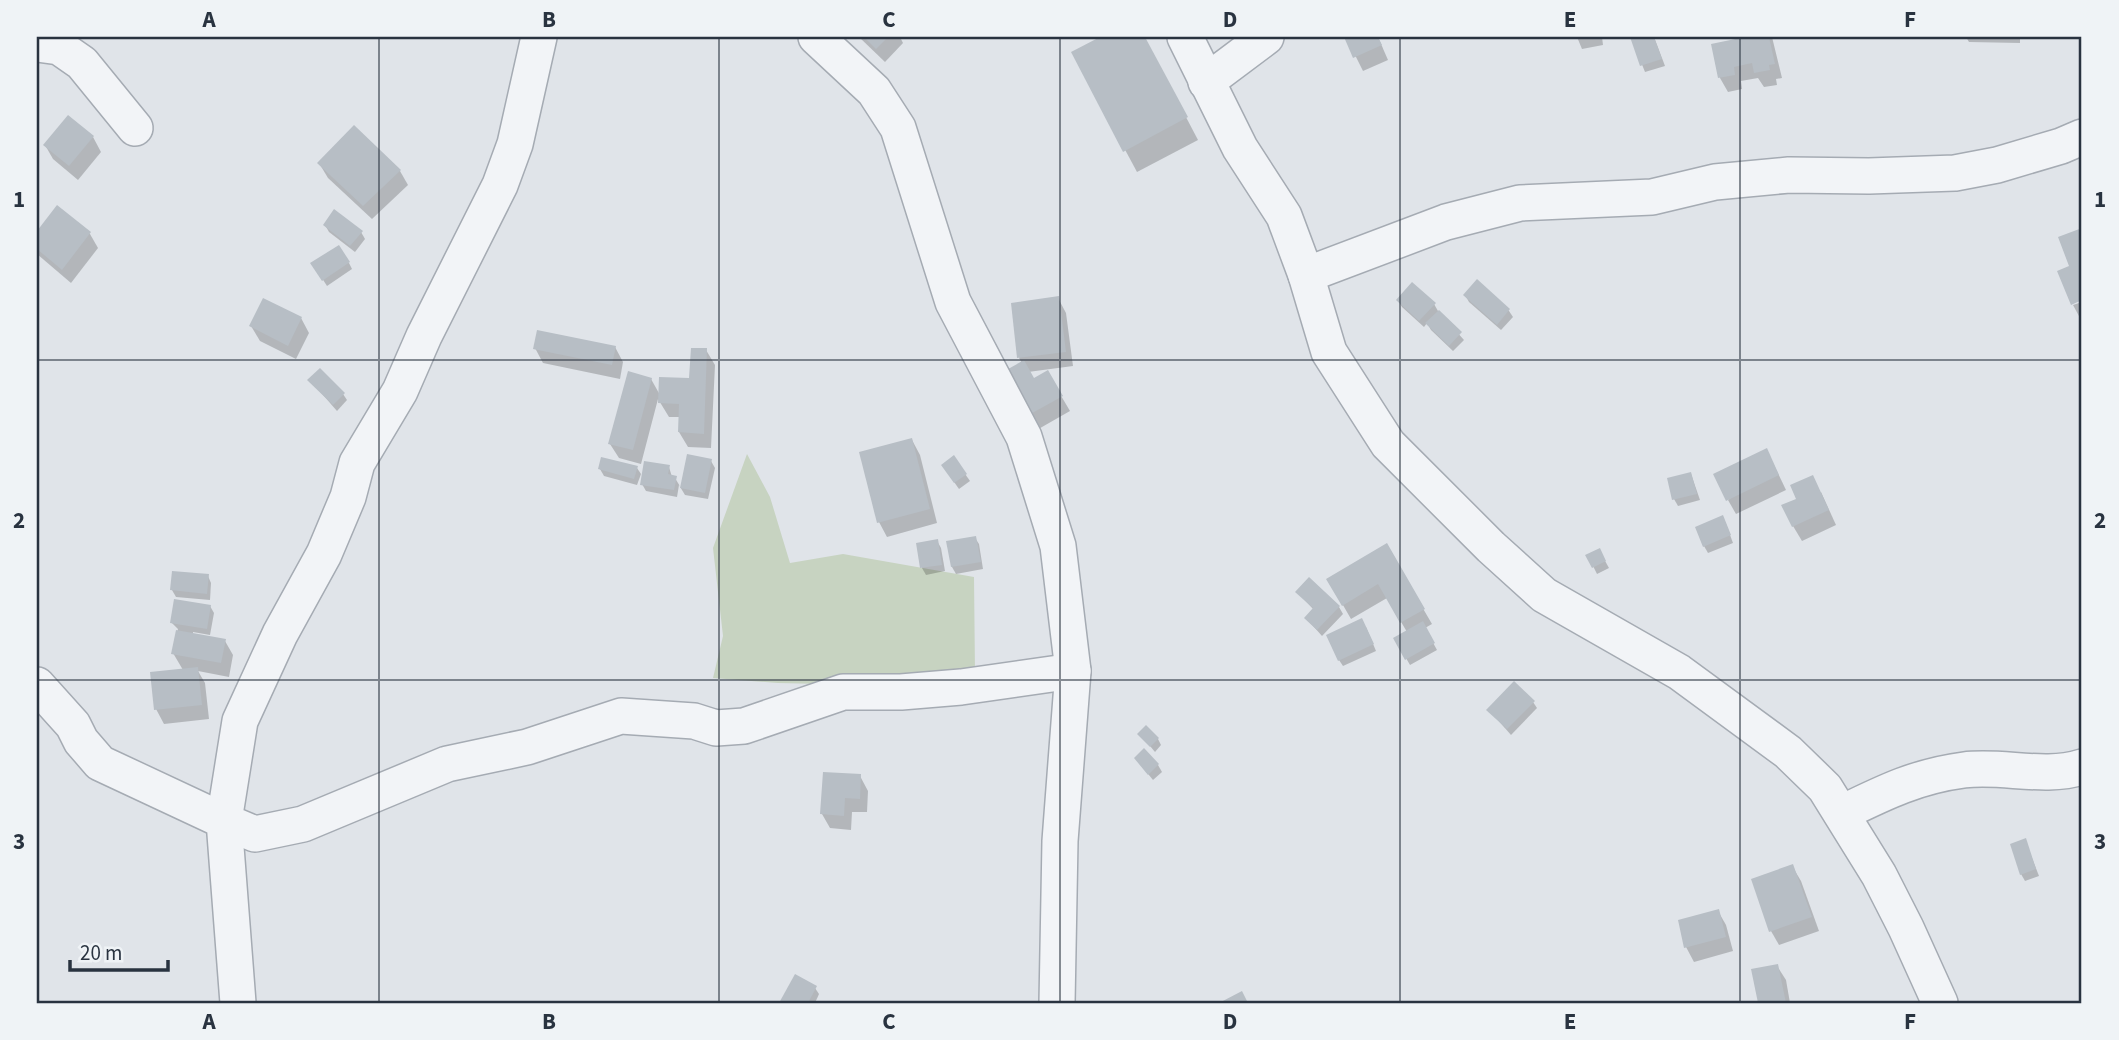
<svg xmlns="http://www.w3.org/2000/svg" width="2119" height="1040" font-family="'Source Sans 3',sans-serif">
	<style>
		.green { fill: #c7d3c1 }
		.shadow { fill: #0003 }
		.building { fill: #b7bec5 }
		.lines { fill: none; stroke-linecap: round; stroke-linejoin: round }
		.street-casing { stroke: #a5abb3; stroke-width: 38 }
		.street { stroke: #f2f4f7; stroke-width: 35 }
		.grid { fill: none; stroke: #293340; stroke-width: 2; stroke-opacity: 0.55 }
		.neatline { fill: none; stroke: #293340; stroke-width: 2.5 }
		.grid-label { font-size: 23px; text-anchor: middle; font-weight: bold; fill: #293340 }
	</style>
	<rect width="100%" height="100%" fill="#e0e4e9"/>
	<!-- green -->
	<polygon class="green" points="747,454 770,497 790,563 843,554 974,577 975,673 952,687 778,683 713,678 723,636 713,548"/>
	<!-- shadow -->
	<g class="shadow">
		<polygon points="859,37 900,37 903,43 885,62"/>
		<polygon points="1104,37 1144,37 1198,140 1137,172 1073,53"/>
		<polygon points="1346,37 1378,37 1388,60 1363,71"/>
		<polygon points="1577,37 1602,37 1603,45 1582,49"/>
		<polygon points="1631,37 1654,37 1665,66 1645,72"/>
		<polygon points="1754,37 1772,37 1782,78 1776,79 1777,85 1764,87 1758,78 1741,81 1742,89 1728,92 1720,78 1713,45"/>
		<polygon points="1966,37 2020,37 2020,43 1969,42"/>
		<polygon points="93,137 101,152 78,180 53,159 45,145"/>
		<polygon points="319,163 400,171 408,185 372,219 328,178"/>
		<polygon points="57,208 90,234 98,248 71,283 37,254 37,234"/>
		<polygon points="325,225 361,232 365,239 355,252 329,232"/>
		<polygon points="349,263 352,269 327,286 313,264"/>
		<polygon points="1477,282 1509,311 1513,317 1501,330 1469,302 1465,295"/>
		<polygon points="1058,298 1066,313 1073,366 1028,372 1033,380 1047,372 1070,411 1035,431 1003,374 1022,363 1019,358"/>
		<polygon points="1398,300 1434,304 1438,311 1464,340 1453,351 1431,330 1427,323 1424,327 1402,307"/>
		<polygon points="2082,302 2082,317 2080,318 2073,305"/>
		<polygon points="301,318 309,333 296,359 260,341 251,326"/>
		<polygon points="615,347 623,362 620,379 543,363 535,348"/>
		<polygon points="706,350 715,365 711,448 688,447 679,432 680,417 669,417 658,399 641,464 619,458 610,444 651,379 660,395 691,380"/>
		<polygon points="310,380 343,394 347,400 337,411"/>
		<polygon points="912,440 920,455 937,523 887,537 879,522"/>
		<polygon points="954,458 970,481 959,489 947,472"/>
		<polygon points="711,461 715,468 708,499 685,495 679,485 677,497 646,491 642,484 669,467 672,477 675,478 681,488"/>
		<polygon points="1774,465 1786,490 1736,514 1728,500"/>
		<polygon points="637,468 641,474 637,485 604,476 600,469"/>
		<polygon points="1691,474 1700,500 1678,506 1674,499"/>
		<polygon points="1821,492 1836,525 1802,541 1793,526"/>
		<polygon points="1726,524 1733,543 1708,553 1704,546"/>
		<polygon points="975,538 979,544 983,569 956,574 952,567 948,543"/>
		<polygon points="937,541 941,548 945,571 926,575 922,568 918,544"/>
		<polygon points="1386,545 1432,624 1425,628 1437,650 1410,665 1395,639 1407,632 1387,598 1351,619 1328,579"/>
		<polygon points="1599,550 1609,568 1597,574 1588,556"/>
		<polygon points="208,576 211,583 210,600 176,597 172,590"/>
		<polygon points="1297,592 1339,607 1343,614 1322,636 1306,618 1314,610"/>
		<polygon points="210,606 214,613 210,635 193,632 193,635 225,641 233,655 229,677 198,671 205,683 209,719 164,724 156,709 183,670 173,653 178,629 171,622"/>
		<polygon points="1366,627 1376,651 1343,666 1339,660"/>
		<polygon points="1533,702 1537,708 1511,735 1489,710"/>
		<polygon points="1140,734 1158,739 1161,745 1155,752"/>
		<polygon points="1136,759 1158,765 1162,772 1153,780"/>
		<polygon points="860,776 868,791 867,812 852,812 851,830 830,828 822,814"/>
		<polygon points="2025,840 2039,876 2025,881 2021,874"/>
		<polygon points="1792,866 1801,881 1819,931 1779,945 1771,931"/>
		<polygon points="1718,911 1726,925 1733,951 1694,962 1686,947"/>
		<polygon points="1777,966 1786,980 1790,1003 1760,1003 1753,971"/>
		<polygon points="795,977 815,988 819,994 815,1003 781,1003"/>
	</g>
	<!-- building -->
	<g class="building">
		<polygon points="864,37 888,37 876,49"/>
		<polygon points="1100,37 1145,37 1188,117 1123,152 1071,52"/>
		<polygon points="1344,37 1378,37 1382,45 1353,58"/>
		<polygon points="1630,37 1654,37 1662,59 1640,66"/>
		<polygon points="1745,37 1769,37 1775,64 1769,65 1770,70 1754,73 1752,63 1734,67 1735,75 1718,78 1711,44"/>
		<polygon points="68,115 94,136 69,166 43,145"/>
		<polygon points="354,125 401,170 363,206 317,163"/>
		<polygon points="57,205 91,232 62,270 37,249 37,231"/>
		<polygon points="334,209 363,231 350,246 323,225"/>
		<polygon points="2082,228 2082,300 2071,305 2057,271 2069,266 2058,237"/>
		<polygon points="339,245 350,262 322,281 310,263"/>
		<polygon points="1477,279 1510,309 1497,325 1463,295"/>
		<polygon points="1412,282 1436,303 1419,321 1396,300"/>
		<polygon points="1059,296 1066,352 1017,358 1011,303"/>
		<polygon points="263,298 302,317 288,346 249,326"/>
		<polygon points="1439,310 1462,332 1449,346 1425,323"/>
		<polygon points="537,330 616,346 612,365 533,349"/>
		<polygon points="691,348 707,348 704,434 678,432 679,404 658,403 659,377 689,378"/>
		<polygon points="1024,360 1034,378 1048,370 1063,396 1025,417 1001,373"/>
		<polygon points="320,368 345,393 333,405 307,380"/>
		<polygon points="628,371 652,378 633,450 608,444"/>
		<polygon points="912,438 930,509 877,523 859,452"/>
		<polygon points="1767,448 1779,475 1726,501 1713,474"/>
		<polygon points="687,454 712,459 705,493 680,488"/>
		<polygon points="954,455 967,474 954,483 941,465"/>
		<polygon points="601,457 638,466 634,479 598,469"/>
		<polygon points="644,461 670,465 668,474 677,476 674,490 640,485"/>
		<polygon points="1691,472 1697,494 1672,500 1667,478"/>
		<polygon points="1813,475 1829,510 1792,527 1781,505 1796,499 1790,485"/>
		<polygon points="1723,515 1731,535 1703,547 1695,527"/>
		<polygon points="976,536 981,562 951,567 946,541"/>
		<polygon points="938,539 942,565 920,568 916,543"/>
		<polygon points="1387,543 1425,609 1400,623 1378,584 1342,606 1326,579"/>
		<polygon points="1600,548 1606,561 1592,568 1585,555"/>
		<polygon points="172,571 209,574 207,594 170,590"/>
		<polygon points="1309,577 1340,606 1317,630 1304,618 1313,608 1295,592"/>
		<polygon points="174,599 211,605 207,629 170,623"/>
		<polygon points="1362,618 1374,644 1338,661 1326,635"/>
		<polygon points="1423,621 1435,643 1405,660 1393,638"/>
		<polygon points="176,630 226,639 221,663 171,654"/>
		<polygon points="198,667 202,705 154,710 150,672"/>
		<polygon points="1514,681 1535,701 1507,729 1486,710"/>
		<polygon points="1146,725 1159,738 1150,747 1137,734"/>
		<polygon points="1144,748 1159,764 1148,775 1134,758"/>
		<polygon points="823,772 861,774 860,799 845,798 844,816 820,814"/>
		<polygon points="2026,838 2036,869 2020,875 2010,844"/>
		<polygon points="1793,864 1812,917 1769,932 1751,879"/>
		<polygon points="1719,909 1726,937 1684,948 1678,920"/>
		<polygon points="1778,964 1786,1003 1758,1003 1751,969"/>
		<polygon points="795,974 817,986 808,1003 779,1003"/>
		<polygon points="1242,991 1248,1003 1219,1003"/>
	</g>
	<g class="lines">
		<!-- street casing -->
		<g class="street-casing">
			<g id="street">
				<polyline points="539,37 515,144 500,185 424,336 400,391 357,463 348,497 324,554 280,634 240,721 224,821 255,834 303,824 447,764 527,747 621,716 694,721 716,728 744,726 843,692 901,692 961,687 1073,671"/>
				<polyline points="816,37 874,91 898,128 953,302 1024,437 1058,546 1073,671 1060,841 1057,1003"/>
				<polyline points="1185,37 1240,148 1284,216 1306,275 1329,352 1388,444 1491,547 1544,595 1679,672 1788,752 1825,788 1879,875 1906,928 1940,1003"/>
				<polyline points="37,44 59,47 82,63 135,128"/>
				<polyline points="1206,82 1266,37"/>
				<polyline points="1306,275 1446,222 1520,203 1652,197 1715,182 1789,175 1869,176 1955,173 1997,165 2061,146 2082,137"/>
				<polyline points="37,685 73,725 81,741 100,763 224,821 238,1003"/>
				<path d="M 1842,813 C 1883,793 1917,776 1964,770 C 2003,765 2044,779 2082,767"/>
			</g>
		</g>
		<!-- street -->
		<use href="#street" class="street"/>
	</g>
	<!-- grid -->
	<path class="grid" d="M 379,37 L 379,1003M 719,37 L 719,1003M 1060,37 L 1060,1003M 1400,37 L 1400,1003M 1740,37 L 1740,1003M 37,360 L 2082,360M 37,680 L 2082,680"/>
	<!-- border -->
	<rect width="2119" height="1040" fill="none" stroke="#eff3f6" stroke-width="77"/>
	<!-- scale -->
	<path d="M70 960v10h98v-10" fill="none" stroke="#293340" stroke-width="3.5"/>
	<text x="80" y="960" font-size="21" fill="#293340" stroke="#eff3f6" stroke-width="5" paint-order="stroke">20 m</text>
	<rect x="38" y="38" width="2042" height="964" class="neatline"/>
	<g class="grid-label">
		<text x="209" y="27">A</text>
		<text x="549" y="27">B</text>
		<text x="889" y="27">C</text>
		<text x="1230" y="27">D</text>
		<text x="1570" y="27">E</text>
		<text x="1910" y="27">F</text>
		<text x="19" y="207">1</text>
		<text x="2100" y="207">1</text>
		<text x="19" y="528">2</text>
		<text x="2100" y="528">2</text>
		<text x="19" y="849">3</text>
		<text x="2100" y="849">3</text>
		<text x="209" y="1029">A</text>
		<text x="549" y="1029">B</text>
		<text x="889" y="1029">C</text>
		<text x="1230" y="1029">D</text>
		<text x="1570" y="1029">E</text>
		<text x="1910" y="1029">F</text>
	</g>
</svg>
